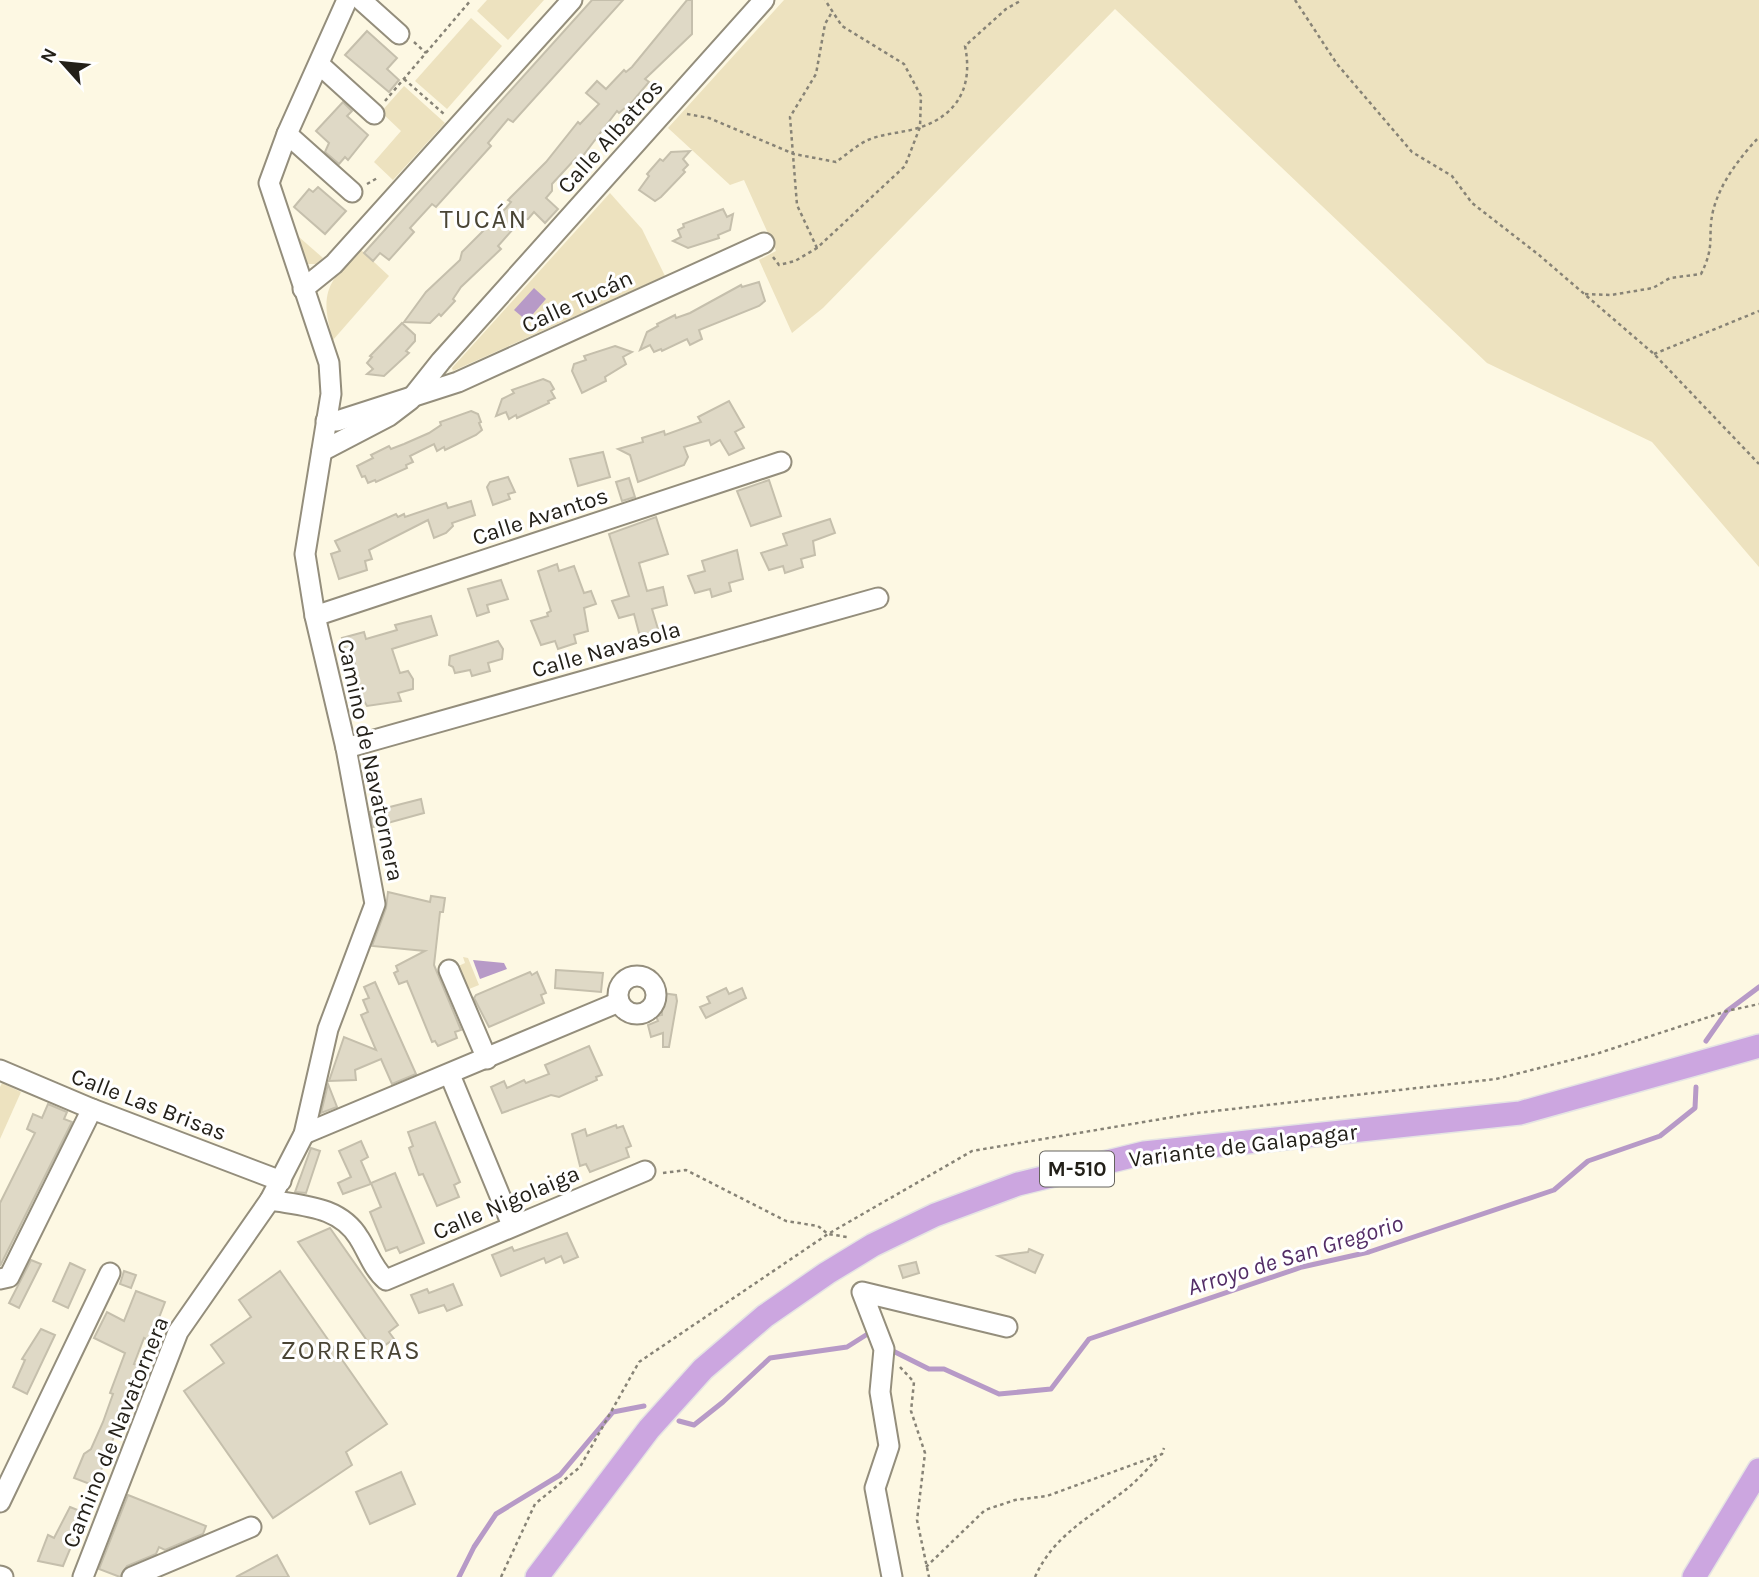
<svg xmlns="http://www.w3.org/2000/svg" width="1759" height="1577" font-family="Karla,sans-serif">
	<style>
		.green { fill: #ede2bf }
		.water { fill: #b79ac7 }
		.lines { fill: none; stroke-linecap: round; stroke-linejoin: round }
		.stream { stroke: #b79ac7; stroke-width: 5 }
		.building { fill: #dfd9c6; stroke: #c5bfac; stroke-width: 2 }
		.minor-casing { stroke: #948e7c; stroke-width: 23 }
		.major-casing { stroke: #e5e4e3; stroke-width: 26 }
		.path { stroke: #878376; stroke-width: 2.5; stroke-dasharray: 3.5 3.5; stroke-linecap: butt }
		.minor { stroke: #fff; stroke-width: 19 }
		.major { stroke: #cca6e0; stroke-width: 23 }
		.labels { text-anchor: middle; stroke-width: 6; stroke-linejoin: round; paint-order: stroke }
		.shield { fill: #fff; stroke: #65635e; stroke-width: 2 }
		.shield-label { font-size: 21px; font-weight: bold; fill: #232019 }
		.street-label { font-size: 23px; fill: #232019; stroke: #fff }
		.water-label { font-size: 24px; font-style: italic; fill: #532d66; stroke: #fff }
		.quarter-label { font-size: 26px; letter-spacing: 2px; fill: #4a4535; stroke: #fff }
	</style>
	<rect width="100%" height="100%" fill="#fdf8e3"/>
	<!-- green -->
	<g class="green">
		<polygon points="487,0 544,0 508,40 477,11"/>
		<polygon points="784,0 1759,0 1759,567 1652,442 1487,363 1115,9 823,308 792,333 759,260 776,251 744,180 730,185 668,128"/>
		<polygon points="471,18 502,46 447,109 415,81"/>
		<polygon points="404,86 445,123 393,180 374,162 401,131 381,112"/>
		<polygon points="610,193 642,229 665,276 453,371 452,368"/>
		<polygon points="299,237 323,258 316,264 303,264"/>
		<path d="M 360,249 L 389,276 L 333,340 C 319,293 327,283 360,249 Z"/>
		<polygon points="463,957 468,958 479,985 464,991 454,968 465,963"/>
		<polygon points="2,1083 21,1092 0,1139 0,1087"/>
	</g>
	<!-- water -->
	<g class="water">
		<polygon points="534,288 546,299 527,321 514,310"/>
		<polygon points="473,960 504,963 507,969 480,979"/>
	</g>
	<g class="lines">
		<!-- stream -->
		<g class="stream">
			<polyline points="1706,1041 1727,1011 1759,987"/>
			<polyline points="891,1350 929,1369 944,1369 999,1394 1051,1389 1089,1339 1302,1267 1369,1252 1554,1190 1588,1161 1660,1136 1695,1108 1696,1087"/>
			<polyline points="679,1421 694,1425 723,1402 770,1358 847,1347 866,1335"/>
			<polyline points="459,1577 474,1547 496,1514 560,1475 613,1412 644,1406"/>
		</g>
	</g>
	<!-- building -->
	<g class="building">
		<polygon points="592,0 623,0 513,122 508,119 488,143 491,146 436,207 432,204 410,228 414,232 389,260 380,253 373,261 364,253"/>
		<polygon points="687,0 692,0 692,34 645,79 649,82 633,101 619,113 617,111 579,161 576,158 552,184 552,191 546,198 558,209 545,223 534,212 528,219 521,220 498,246 501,249 461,287 453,299 455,301 441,316 439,314 430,323 404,322 426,292 460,260 462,252 506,208 511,202 508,200 546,162 578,122 580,124 599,104 586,93 597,81 606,89 624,70 626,72 632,67"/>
		<polygon points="367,31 397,58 387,69 399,80 389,92 345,55"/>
		<polygon points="343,102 352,111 347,116 368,135 348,160 345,157 339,164 325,152 329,143 316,131"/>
		<polygon points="690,151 683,159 688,165 683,170 685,172 661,197 655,201 639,190 649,176 647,174 660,159 663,161 671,152"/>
		<polygon points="318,187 346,211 325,234 294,207 309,189 313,192"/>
		<polygon points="723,209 727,217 733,214 730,230 718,235 719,238 688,248 673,241 681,237 678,230 684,227 683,224"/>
		<polygon points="759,282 765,301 759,306 699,330 702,339 690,345 687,339 662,351 661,349 654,352 650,345 640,350 647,332 658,326 657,324 675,315 676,318 690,313 741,285 742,287"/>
		<polygon points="402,323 415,335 415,341 406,351 409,353 384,376 367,374 373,369 367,363 372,357 370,356"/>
		<polygon points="615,346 632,352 623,357 626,364 605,377 606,381 582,393 572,371 574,364 586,360 584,356"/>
		<polygon points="543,379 550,382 554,389 551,391 555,398 548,401 549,403 517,418 516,415 509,419 506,412 496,416 502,399 514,393 512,390"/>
		<polygon points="729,401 744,427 735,432 744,448 729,455 720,440 711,445 709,440 684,447 688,457 684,465 638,482 630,455 618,449 643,442 642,438 664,431 665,435 701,422 698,417"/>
		<polygon points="471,411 478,414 481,422 479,423 482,430 476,435 445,450 444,447 437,451 434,444 410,456 413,462 406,465 407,468 376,482 375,480 368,483 365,476 362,477 357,466 373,458 371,455 389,446 391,449 404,444 429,433 441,425 440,422"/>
		<polygon points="603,452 610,477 578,486 570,459"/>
		<polygon points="508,477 515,492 508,494 510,499 493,505 487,487 490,482"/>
		<polygon points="629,478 635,497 622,501 616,482"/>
		<polygon points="769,480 781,516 751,526 737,491"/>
		<polygon points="471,501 475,515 452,523 453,526 446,533 434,538 428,520 369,550 372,559 365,561 367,570 339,579 331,554 340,551 335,541 396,514 398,517 404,514 405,517 446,503 448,508"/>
		<polygon points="656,517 668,554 639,563 647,591 663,587 667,605 652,609 661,639 642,644 634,614 619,618 612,601 629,596 609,534"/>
		<polygon points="830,519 835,533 813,541 815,555 801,559 803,567 785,573 783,566 769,570 761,553 787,545 783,534"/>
		<polygon points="737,550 743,579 729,583 731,591 712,597 710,589 695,593 688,576 705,571 702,561"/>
		<polygon points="557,564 559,571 574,566 584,593 591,591 596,604 584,608 588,631 574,635 576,643 558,649 555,641 541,645 531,621 548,616 547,613 551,611 538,571"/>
		<polygon points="501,580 508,599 487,605 489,612 477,616 468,589"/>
		<polygon points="431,616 437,635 392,649 400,673 408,671 413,679 413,689 398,693 401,701 367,706 360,694 355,663 350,665 342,638 364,632 366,639 397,630 395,625"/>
		<polygon points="498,641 503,649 502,659 488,663 490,671 472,676 470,670 455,673 453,667 449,665 450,656"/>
		<polygon points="421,799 424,813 373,827 370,812"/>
		<polygon points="388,892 430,902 431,896 445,898 443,912 440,912 434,965 461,1030 455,1032 457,1038 438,1046 435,1041 432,1042 407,981 399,984 394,973 398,971 396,966 425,951 372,946 386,908"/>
		<polygon points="556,970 603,973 601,992 555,988"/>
		<polygon points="530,972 532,975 537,972 546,993 541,995 544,1003 489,1027 474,998 476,995"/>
		<polygon points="375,982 416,1074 392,1084 381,1059 355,1070 356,1080 329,1081 344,1037 376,1050 361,1015 368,1012 363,1000 369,998 364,987"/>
		<polygon points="726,988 729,994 742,988 746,998 706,1018 700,1007 710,1003 707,997"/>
		<polygon points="662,993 676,995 677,1001 669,1047 663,1047 663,1033 651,1037 648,1025 658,1021 656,1016 662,1015"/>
		<polygon points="589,1046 602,1075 596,1077 597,1080 559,1097 551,1095 502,1113 491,1087 504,1081 507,1088 524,1080 526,1083 549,1074 545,1065"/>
		<polygon points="328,1084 337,1107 321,1113"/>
		<polygon points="48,1104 67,1112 64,1119 72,1122 0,1266 0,1203 35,1133 27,1129 33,1114 42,1118"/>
		<polygon points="435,1122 460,1182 454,1185 459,1197 437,1206 423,1174 419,1175 409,1148 413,1146 408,1132"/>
		<polygon points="616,1125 617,1128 623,1126 631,1146 626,1148 629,1157 590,1172 586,1164 580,1166 572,1134 585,1129 587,1136"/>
		<polygon points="361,1141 368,1157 361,1161 371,1184 343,1194 338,1183 351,1177 339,1151"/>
		<polygon points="311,1148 320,1151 306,1193 295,1192"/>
		<polygon points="395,1173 424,1243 400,1253 397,1247 386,1251 370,1212 381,1207 371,1183"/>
		<polygon points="330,1228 398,1325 389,1332 394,1339 375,1352 298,1242"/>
		<polygon points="567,1233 578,1257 564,1263 561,1256 546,1263 544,1258 501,1276 492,1255 512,1247 514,1251"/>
		<polygon points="1029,1249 1043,1255 1035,1273 998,1256 1028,1252"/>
		<polygon points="31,1260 41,1264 19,1308 9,1303"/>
		<polygon points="916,1262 919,1273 903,1278 899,1266"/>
		<polygon points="70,1263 85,1270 68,1308 53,1301"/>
		<polygon points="124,1271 136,1275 131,1288 120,1284"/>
		<polygon points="280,1271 387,1424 346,1452 352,1465 273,1518 184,1391 224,1363 211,1345 251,1317 239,1300"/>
		<polygon points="453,1284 462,1305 447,1311 444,1305 419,1313 411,1295 427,1289 429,1293"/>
		<polygon points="136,1291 165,1302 150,1341 144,1338 134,1364 141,1366 95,1486 74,1478 84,1454 91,1449 103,1422 113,1394 110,1393 125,1353 94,1338 107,1312 124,1321"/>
		<polygon points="41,1329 55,1335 27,1394 13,1387 25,1360 22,1359"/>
		<polygon points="401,1472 415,1504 370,1524 356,1492"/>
		<polygon points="128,1495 206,1526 203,1534 165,1550 159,1547 156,1554 127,1566 120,1577 99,1569"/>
		<polygon points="70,1507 85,1513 63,1566 38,1561 48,1535 54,1538"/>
		<polygon points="277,1555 289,1577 236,1577"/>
	</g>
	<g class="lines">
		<!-- minor casing -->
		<g class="minor-casing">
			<g id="minor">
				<polyline points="361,0 399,34"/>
				<polyline points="320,65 374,114"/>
				<polyline points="287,134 352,192"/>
				<polyline points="303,289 334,264 572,0"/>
				<polyline points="326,421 337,421 458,382 764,243"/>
				<polyline points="322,451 389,416 410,400 441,361 764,0"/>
				<polyline points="315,616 781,462"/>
				<polyline points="346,748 878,598"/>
				<polyline points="449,970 487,1059"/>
				<circle cx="637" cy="995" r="19"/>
				<polyline points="0,1070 92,1109 281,1181"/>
				<polyline points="450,1075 512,1225"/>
				<polyline points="304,1134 619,1002"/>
				<path d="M 270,1200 C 303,1206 340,1206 359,1238 C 368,1252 373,1269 386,1280 L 645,1171"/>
				<polyline points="0,1279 9,1277 92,1109"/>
				<polyline points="0,1502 110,1273"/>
				<polyline points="0,1576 3,1577"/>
				<polyline points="83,1577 178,1332 270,1200 304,1134 328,1029 375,904 346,748 315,616 305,554 331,394 329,363 269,183 287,134 347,0"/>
				<polyline points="132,1577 251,1527"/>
				<polyline points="892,1577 875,1488 889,1446 880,1392 884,1349 862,1292 1007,1327"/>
			</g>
		</g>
		<!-- major casing -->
		<g class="major-casing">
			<g id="major">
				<polyline points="537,1577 649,1429 703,1369 765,1316 827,1273 873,1245 935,1215 1018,1184 1144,1153 1520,1113 1759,1046"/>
				<polyline points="1694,1577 1759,1470"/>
			</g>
		</g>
		<!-- path -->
		<g class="path">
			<polyline points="1295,0 1337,64 1412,152 1452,176 1472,203 1539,255 1654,354 1759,464"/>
			<polyline points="414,42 426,53"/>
			<polyline points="404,79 444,114"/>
			<polyline points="385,101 471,0"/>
			<path d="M 687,114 L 709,118 L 794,154 L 836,162 C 846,155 857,145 868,140 C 884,133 904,133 921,127 C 959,114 973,85 965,46 L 1006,9 L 1022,0"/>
			<polyline points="367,184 379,177"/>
			<polyline points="817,248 797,205 790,117 816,74 825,24 832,12"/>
			<polyline points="773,257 779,265 795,261 817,248 905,166 920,127 921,96 904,64 842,26 825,0"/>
			<path d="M 1585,294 L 1611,295 L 1653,288 L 1670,278 L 1701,274 C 1716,244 1707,237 1713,211 C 1720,183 1740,157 1759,137"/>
			<polyline points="1654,354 1759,311"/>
			<polyline points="663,1173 686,1170 786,1221 818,1226 828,1234 847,1237"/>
			<polyline points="900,1367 914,1382 911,1411 925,1453 917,1520 929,1577"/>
			<polyline points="926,1567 985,1510 1015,1500 1047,1496 1162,1454 1164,1448"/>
			<polyline points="501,1577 535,1504 580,1467 639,1362 828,1234 972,1151 1197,1113 1496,1079 1599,1053 1727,1011 1759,1004"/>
			<path d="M 1035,1577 C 1053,1536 1090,1517 1124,1491 C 1137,1481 1148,1468 1159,1457"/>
		</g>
		<!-- minor -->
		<use href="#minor" class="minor"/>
		<!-- major -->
		<use href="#major" class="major"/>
	</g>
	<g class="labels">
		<!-- shield labels -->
		<rect class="shield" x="1040" y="1151.5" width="74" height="35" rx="5"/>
		<g class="shield-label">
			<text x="1077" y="1176">M-510</text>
		</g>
		<!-- street labels -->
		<g class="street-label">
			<text transform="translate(610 136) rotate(-48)" y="8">Calle Albatros</text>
			<text transform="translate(577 301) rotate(-25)" y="8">Calle Tucán</text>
			<text transform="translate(540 516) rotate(-18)" y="8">Calle Avantos</text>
			<text transform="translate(606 649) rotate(-16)" y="8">Calle Navasola</text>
			<text transform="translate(371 760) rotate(78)" y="8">Camino de Navatornera</text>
			<text transform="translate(149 1104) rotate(21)" y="8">Calle Las Brisas</text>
			<text transform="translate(1243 1145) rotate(-7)" y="8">Variante de Galapagar</text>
			<text transform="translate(506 1202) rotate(-23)" y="8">Calle Nigolaiga</text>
			<text transform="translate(115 1432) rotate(-68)" y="8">Camino de Navatornera</text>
		</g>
		<!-- water labels -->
		<g class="water-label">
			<text transform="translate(1295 1255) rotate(-17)" y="8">Arroyo de San Gregorio</text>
		</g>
		<!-- quarter labels -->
		<g class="quarter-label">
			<text x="484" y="228">TUCÁN</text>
			<text x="351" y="1359">ZORRERAS</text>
		</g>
	</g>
	<!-- north arrow -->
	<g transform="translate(63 63) rotate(297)" stroke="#ffffff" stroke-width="5" paint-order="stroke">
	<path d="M0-5L12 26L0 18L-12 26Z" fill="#232019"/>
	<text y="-10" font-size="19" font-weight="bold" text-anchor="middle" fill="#232019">N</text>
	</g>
</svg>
